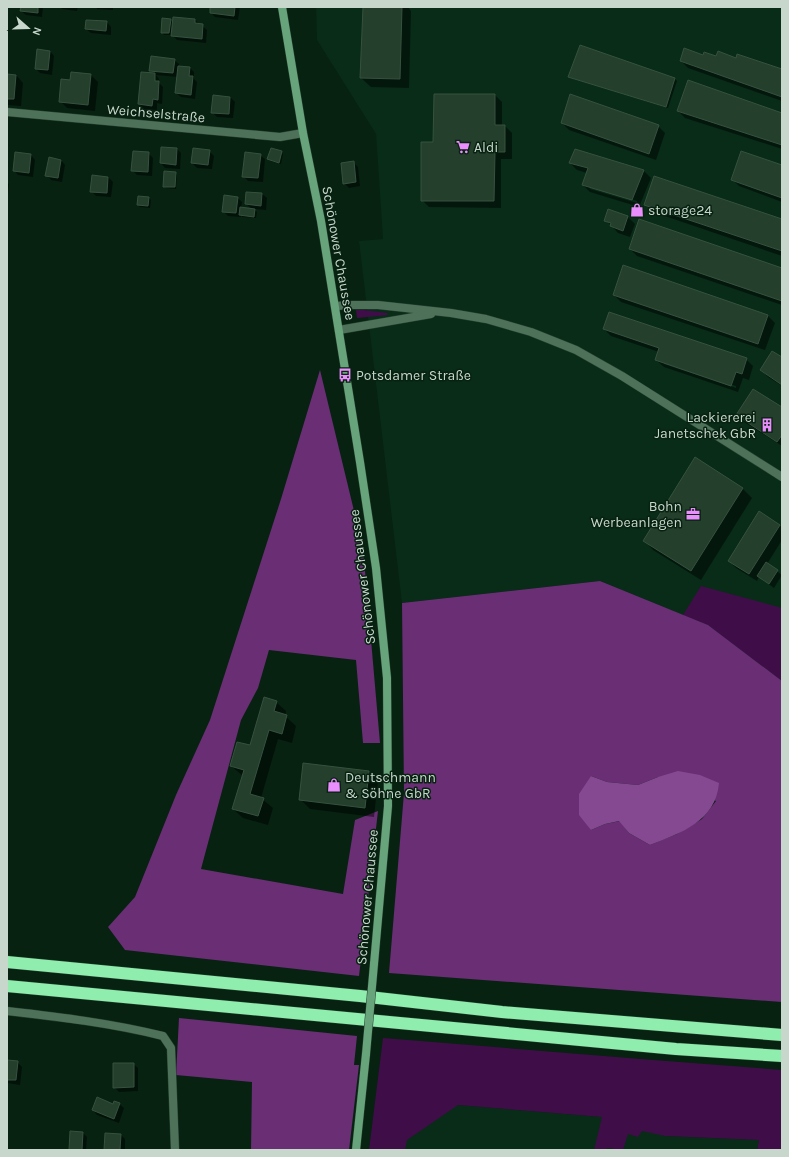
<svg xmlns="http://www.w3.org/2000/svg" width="789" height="1157" font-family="Karla,sans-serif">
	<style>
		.built { fill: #082c17 }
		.green { fill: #3f0e48 }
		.forest { fill: #692e74; fill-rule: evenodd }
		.water { fill: #854991 }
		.shadow { fill: #0007; fill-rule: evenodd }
		.building { fill: #243f2c; stroke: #36523f }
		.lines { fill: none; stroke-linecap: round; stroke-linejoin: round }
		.street-casing { stroke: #263f2f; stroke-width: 9 }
		.secondary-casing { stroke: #263f2f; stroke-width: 9 }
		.highway-casing { stroke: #263f2f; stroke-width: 13 }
		.street { stroke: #4e7259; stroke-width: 8 }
		.secondary { stroke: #68a47b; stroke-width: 8 }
		.highway { stroke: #8feeae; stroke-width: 12 }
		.secondary-bridge-casing { stroke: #263f2f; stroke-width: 9; stroke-linecap: butt }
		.secondary-bridge { stroke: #68a47b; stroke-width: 8 }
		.labels { text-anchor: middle; stroke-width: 3; stroke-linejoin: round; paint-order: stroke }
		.street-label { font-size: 14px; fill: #c8d7cc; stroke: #072211 }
		.poi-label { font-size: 14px; fill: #c8d7cc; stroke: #072211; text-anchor: start }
	</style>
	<rect width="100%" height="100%" fill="#072211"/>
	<!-- built -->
	<g class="built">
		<polygon points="316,7 782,7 782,681 708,625 600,581 402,603 359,241 383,239 376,134 317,40"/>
		<polygon points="458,1105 602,1117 665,1136 759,1140 757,1150 369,1150"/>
	</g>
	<!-- green -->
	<g class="green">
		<polygon points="356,310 364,310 387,313 388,315 357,318"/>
		<polygon points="701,586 782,608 782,681 708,625 683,615"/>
		<polygon points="383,1038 653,1060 782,1070 782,1150 757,1150 759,1140 665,1136 642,1131 638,1137 628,1134 623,1150 607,1148 606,1150 594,1150 602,1117 458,1105 407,1140 405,1150 369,1150"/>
	</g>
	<!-- forest -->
	<g class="forest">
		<polygon points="320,370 363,548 380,743 363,743 356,660 269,650 258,688 241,720 201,869 343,894 355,820 378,811 359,976 125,950 108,927 135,897 176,795 210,720 281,499"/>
		<path d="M 600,581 L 708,625 L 782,681 L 782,1002 L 389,973 L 404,793 L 402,603 ZM 591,776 L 607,782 L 638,785 L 658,777 L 716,801 L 702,819 L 677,834 L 650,845 L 629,833 L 620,821 L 605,824 L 591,830 Z"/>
		<polygon points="179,1018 357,1036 354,1065 359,1065 349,1150 251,1150 252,1082 176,1075"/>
	</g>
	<!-- water -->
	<path class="water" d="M 678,771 L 700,775 L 719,783 C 716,821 681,833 650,845 L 629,833 L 619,821 L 605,824 L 591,830 L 579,815 L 579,794 L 591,776 L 607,782 L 638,785 L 658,777 Z"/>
	<!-- shadow -->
	<g class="shadow">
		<polygon points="22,7 43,7 42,17 26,15 21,11"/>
		<polygon points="60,7 78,7 77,11 62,9"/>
		<polygon points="96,7 113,7 113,10 97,9"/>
		<polygon points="211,7 240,7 238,20 215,17 211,13"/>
		<polygon points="364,7 408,7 411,11 409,88 371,87 361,78"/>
		<polygon points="170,20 173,23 195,20 207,30 206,43 177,40 172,35 164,35 162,32"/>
		<polygon points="107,22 111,27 111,35 91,33 86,29"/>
		<polygon points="581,46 675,79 677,81 668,108 571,78 569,76"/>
		<polygon points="50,51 54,56 52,75 40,73 36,69"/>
		<polygon points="703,56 737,59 782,70 782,101 688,68 681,61"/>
		<polygon points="174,60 179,64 179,67 190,68 194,72 194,79 197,82 195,99 181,97 176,93 178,77 156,75 159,79 159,83 163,87 162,104 157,103 157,110 144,109 139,104 154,74 150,71"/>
		<polygon points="72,73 91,75 98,82 95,111 67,108 60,101 71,81"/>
		<polygon points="7,75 16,75 23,83 21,106 7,105"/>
		<polygon points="495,95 502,102 502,126 505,126 512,133 512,159 501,159 501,208 429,207 422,200 434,143"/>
		<polygon points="230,97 235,102 233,118 217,117 212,112"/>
		<polygon points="678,111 782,114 782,149 685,118"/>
		<polygon points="562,123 658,126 665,133 656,160 569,130"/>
		<polygon points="177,149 181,153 180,169 165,168 161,163"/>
		<polygon points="209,151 214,156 212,169 197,168 192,163"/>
		<polygon points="281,152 283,154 281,164 271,161 269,159"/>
		<polygon points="148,153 153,158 152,176 137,175 132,170"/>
		<polygon points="31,155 35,160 33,177 18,175 14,170"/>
		<polygon points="260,155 265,159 263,182 248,181 243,176"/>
		<polygon points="61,160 65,165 62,182 51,180 47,175"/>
		<polygon points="353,162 358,167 360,186 349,188 344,183"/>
		<path d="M 570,163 L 644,171 L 651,178 L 639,207 L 590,192 L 583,185 L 587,173 L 577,170 ZM 590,186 L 637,201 L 637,203 L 590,189 Z"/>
		<polygon points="782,166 782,202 739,186 732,179"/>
		<polygon points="175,173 177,175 176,189 166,188 164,186"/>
		<polygon points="93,176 108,177 113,182 111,197 96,196 91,191"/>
		<polygon points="7,182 9,184 8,194 7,194"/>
		<polygon points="262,194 267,198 266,210 254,209 257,212 256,218 242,217 241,215 241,217 228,216 223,211 237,197 242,202 241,208 252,209 246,204"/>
		<polygon points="149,198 151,200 150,208 140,207 138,205"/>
		<polygon points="645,204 782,220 782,256 653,212"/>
		<polygon points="628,217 635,224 630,237 618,233 606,220"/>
		<polygon points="630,249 782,269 782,305 637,256"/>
		<polygon points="614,295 768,316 775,323 765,350 621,302"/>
		<path d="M 604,329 L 746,359 L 753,366 L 749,380 L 743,378 L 738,392 L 664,367 L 656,360 L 659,352 L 611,336 ZM 664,362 L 736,386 L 736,388 L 664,364 Z"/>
		<polygon points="782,358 782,386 768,377 761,370"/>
		<polygon points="782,409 782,446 744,422 737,415"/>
		<polygon points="743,489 752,498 701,580 653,550 644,540"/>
		<polygon points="780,525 782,528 782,540 767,564 782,575 774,588 759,577 757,581 736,568 729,561"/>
		<polygon points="276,702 286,711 285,716 296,726 292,743 278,739 261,798 273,808 268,825 243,818 233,809 243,776 231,766 251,747"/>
		<polygon points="369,772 378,781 374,817 310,809 300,799"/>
		<polygon points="7,1061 17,1062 22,1067 20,1085 7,1083"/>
		<polygon points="133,1064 138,1068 138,1091 119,1092 114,1087"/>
		<polygon points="119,1104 124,1108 119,1123 97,1115 93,1110"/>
		<polygon points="83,1133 87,1137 86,1150 70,1150"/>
		<polygon points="121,1135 125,1139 125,1150 105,1150"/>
	</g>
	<!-- building -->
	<g class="building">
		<polygon points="21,7 38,7 38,13 20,11"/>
		<polygon points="210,7 235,7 234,16 210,13"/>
		<polygon points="363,7 402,7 400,79 360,78"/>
		<polygon points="173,17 195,19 195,23 203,24 202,39 171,36"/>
		<polygon points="162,18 171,19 169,33 161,33"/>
		<polygon points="86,20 107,21 106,31 85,29"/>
		<polygon points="580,45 675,78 666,107 568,77"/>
		<polygon points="684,48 703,55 704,52 716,56 718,51 736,58 737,54 782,69 782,97 680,61"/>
		<polygon points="37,49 50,51 48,70 35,69"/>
		<polygon points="151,56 175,59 173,73 149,71"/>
		<polygon points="178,66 190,67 189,76 193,76 191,95 175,93"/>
		<polygon points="71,72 91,74 88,105 59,102 61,79 70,80"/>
		<polygon points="141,72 155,73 155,81 159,81 158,100 153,99 152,106 138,104"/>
		<polygon points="7,74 16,75 14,99 7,99"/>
		<polygon points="688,80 782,113 782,145 677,111"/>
		<polygon points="434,94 495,94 495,125 505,125 505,152 495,152 494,201 421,201 421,142 433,142"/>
		<polygon points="570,94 659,125 649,154 561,123"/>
		<polygon points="213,95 230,97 229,114 211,113"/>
		<polygon points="161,147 177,148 176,165 160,163"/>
		<polygon points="193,148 210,150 208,165 191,163"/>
		<polygon points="271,148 282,151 279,163 267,159"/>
		<polygon points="575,149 644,170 632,200 582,185 588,168 569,163"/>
		<polygon points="133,151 149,152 148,172 131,171"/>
		<polygon points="741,151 782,165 782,198 731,180"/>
		<polygon points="15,152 31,154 29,173 13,171"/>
		<polygon points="245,152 261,154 258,178 242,177"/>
		<polygon points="49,157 61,160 58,178 45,176"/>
		<polygon points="354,161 356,182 343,184 341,163"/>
		<polygon points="164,171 176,172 175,187 163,187"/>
		<polygon points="92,175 108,177 107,193 90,192"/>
		<polygon points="654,176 782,219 782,251 644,205"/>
		<polygon points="246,192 262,193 261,206 245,204"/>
		<polygon points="224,195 238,197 236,213 222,212"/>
		<polygon points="138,196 149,197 148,206 137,205"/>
		<polygon points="240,207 255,209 254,217 239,215"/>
		<polygon points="608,209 628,216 623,231 610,226 611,223 604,221"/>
		<polygon points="639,219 782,268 782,301 629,249"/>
		<polygon points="623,265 768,315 758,344 613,295"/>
		<polygon points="609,312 747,358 742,374 736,372 731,386 655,360 659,348 603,329"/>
		<polygon points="772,351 782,357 782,385 760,370"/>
		<polygon points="753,389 782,407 782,435 777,442 736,415"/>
		<polygon points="695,457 743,488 691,571 643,541"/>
		<polygon points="759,511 780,525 749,574 728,561"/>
		<polygon points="766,562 778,570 769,584 757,576"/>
		<polygon points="264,697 277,701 274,711 287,715 282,734 269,730 250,794 264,798 258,816 232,809 244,770 230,766 237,742 250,745"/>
		<polygon points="303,763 369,771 365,808 299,800"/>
		<polygon points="7,1060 18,1061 16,1080 7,1080"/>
		<polygon points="113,1063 134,1063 134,1087 113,1088"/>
		<polygon points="97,1097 113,1104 114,1101 120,1103 114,1119 92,1110"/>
		<polygon points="70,1131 83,1132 82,1150 69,1150"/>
		<polygon points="105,1133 121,1134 120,1150 104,1150"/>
	</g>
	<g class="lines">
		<!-- street casing -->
		<g class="street-casing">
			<g id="street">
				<polyline points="7,112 280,137 303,133"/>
				<polyline points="335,306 353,305 378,305 451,313 486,319 531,332 576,350 622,376 782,477"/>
				<polyline points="339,330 431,314"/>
				<path d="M 7,1011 C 59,1017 111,1023 163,1036 L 171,1048 L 175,1150"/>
			</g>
		</g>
		<!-- secondary casing -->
		<g class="secondary-casing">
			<g id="secondary">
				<polyline points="282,7 303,133 321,221 360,462 376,568 387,678 388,806 374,964"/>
				<polyline points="356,1150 366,1054"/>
			</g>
		</g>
		<!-- highway casing -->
		<g class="highway-casing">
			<g id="highway">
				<polyline points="7,962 360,996 502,1012 782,1035"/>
				<polyline points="7,986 676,1049 782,1056"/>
			</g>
		</g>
		<!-- street -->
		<use href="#street" class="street"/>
		<!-- secondary -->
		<use href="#secondary" class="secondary"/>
		<!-- highway -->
		<use href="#highway" class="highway"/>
		<!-- secondary-bridge casing -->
		<g class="secondary-bridge-casing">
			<polyline id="secondary-bridge" points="366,1054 374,964"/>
		</g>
		<!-- secondary-bridge -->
		<use href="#secondary-bridge" class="secondary-bridge"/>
	</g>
	<!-- icons -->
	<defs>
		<g id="supermarket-bare" transform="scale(1.08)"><path d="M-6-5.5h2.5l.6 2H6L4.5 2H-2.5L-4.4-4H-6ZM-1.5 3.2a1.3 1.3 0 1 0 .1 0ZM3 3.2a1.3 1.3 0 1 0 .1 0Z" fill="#ea8dfd" stroke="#072211" stroke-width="2.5" paint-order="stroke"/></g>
		<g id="shop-bare" transform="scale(1.08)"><path d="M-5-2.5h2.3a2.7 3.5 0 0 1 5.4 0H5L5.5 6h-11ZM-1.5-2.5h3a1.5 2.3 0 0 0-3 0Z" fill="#ea8dfd" stroke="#072211" stroke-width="2.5" paint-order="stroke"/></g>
		<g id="bus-bare" transform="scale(1.08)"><path d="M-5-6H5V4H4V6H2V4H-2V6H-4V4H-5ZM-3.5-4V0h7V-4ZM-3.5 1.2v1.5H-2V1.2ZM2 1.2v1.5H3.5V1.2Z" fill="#ea8dfd" stroke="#072211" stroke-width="2.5" paint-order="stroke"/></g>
		<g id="building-bare" transform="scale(1.08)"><path d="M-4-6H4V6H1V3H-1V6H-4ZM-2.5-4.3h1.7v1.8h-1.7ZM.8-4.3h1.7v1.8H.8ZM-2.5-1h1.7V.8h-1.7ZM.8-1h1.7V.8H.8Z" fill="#ea8dfd" stroke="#072211" stroke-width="2.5" paint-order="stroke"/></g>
		<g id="office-bare" transform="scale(1.08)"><path d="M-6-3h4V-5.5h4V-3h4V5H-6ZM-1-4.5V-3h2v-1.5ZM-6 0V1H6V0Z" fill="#ea8dfd" stroke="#072211" stroke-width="2.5" paint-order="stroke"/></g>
	</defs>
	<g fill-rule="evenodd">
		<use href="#supermarket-bare" x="463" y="147"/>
		<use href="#shop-bare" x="637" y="210"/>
		<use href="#bus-bare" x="345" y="375"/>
		<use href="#building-bare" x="767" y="425"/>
		<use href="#office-bare" x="693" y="514"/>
		<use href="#shop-bare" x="334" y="785"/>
	</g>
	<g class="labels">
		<!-- street labels -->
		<g class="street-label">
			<text transform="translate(156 113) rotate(5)" y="5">Weichselstraße</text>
			<text transform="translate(339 253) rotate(80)" y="5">Schönower Chaussee</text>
			<text transform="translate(362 577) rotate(-97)" y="5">Schönower Chaussee</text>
			<text transform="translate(367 897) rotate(-85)" y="5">Schönower Chaussee</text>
		</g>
		<!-- poi labels -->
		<g class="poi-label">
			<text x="474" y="152">Aldi</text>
			<text x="648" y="215">storage24</text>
			<text x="356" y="380">Potsdamer Straße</text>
			<text x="756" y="422" text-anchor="end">Lackiererei<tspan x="756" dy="16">Janetschek GbR</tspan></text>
			<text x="682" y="511" text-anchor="end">Bohn<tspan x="682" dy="16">Werbeanlagen</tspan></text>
			<text x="345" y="782">Deutschmann<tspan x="345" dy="16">&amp; Söhne GbR</tspan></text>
		</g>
	</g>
	<!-- border -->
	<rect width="789" height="1157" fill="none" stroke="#c8d7cc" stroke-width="16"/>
	<!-- north arrow -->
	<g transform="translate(28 28) rotate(110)" stroke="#072211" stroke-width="3" paint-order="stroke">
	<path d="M0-3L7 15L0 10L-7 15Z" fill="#c8d7cc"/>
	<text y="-6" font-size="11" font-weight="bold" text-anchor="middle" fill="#c8d7cc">N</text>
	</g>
</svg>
